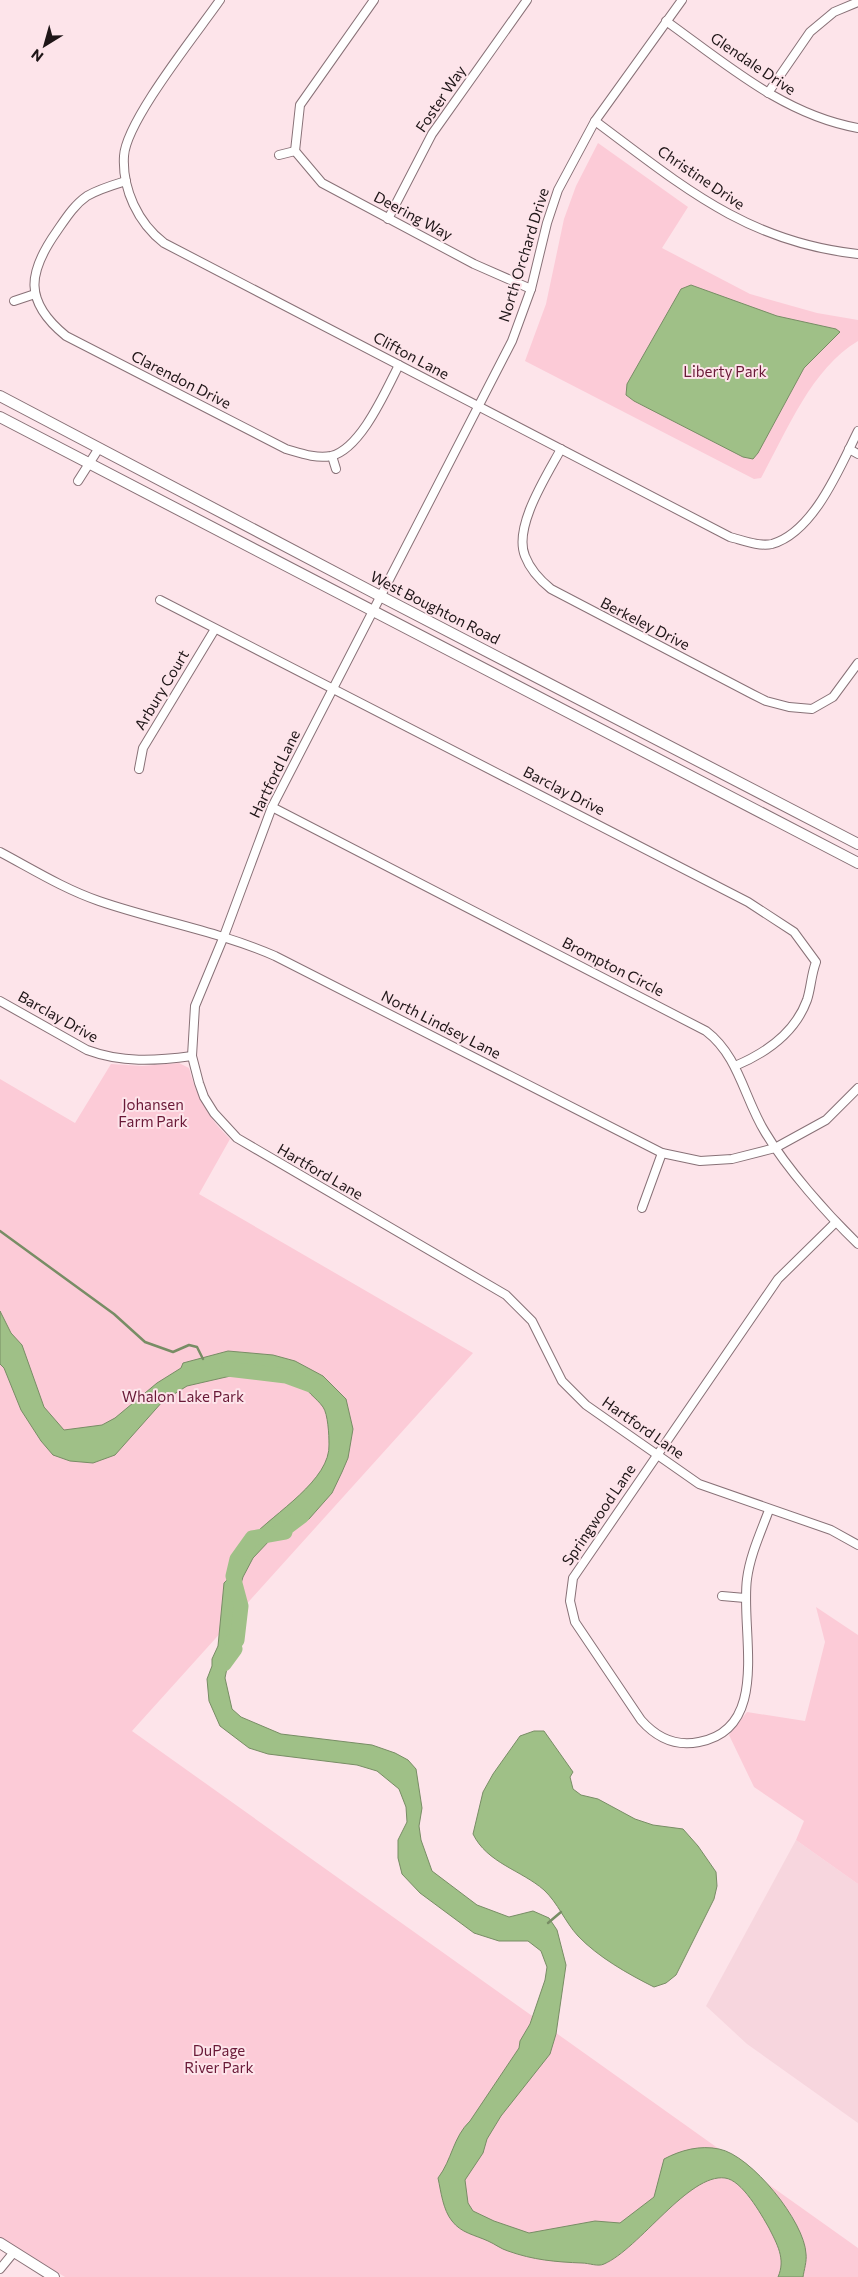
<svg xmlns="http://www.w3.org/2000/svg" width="858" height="2277" font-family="Commissioner,sans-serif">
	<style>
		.built { fill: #f7d6de }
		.green { fill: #fccbd7 }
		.water { fill: #9fc087; stroke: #788d65 }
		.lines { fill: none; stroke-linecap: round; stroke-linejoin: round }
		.stream { stroke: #788d65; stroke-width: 2.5 }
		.river { stroke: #9fc087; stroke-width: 15 }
		.street-casing { stroke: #887177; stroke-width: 10 }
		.secondary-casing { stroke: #887177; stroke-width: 12 }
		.street { stroke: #fff; stroke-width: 8 }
		.secondary { stroke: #fff; stroke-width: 10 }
		.labels { text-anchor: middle; stroke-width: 4; stroke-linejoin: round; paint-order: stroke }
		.street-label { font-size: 15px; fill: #1e1517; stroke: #fde4ea }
		.park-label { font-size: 15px; fill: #691937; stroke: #fde4ea }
	</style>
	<rect width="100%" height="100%" fill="#fde4ea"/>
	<!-- built -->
	<polygon class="built" points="796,1840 858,1884 858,2123 747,2044 706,2006"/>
	<!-- green -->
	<g class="green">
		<path d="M 598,143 L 688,207 L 662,248 L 750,294 L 817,313 L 858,320 L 858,341 C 811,369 787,431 761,478 L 754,479 L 525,361 L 546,304 L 564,219 L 576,186 Z"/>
		<path d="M 179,1063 L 189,1068 C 196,1096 209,1119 230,1139 L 199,1194 L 473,1353 L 132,1731 L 858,2248 L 858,2277 L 65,2277 L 0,2237 L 0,1079 L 75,1123 L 111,1064 L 142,1066 Z"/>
		<polygon points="816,1607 858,1635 858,1884 796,1840 804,1821 754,1787 729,1735 747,1712 805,1721 825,1642"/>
	</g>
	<!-- water -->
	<g class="water">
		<polygon points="691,285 777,316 836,329 840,332 804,368 758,453 753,459 743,457 634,401 626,395 627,384 681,289"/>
		<path d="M 0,1311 L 11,1333 L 22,1345 L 44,1407 L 64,1430 L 102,1425 L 115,1418 L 157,1383 L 181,1368 L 183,1363 L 228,1351 L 273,1355 L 295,1361 L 323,1376 L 346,1399 L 353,1429 L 348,1458 L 342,1472 L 332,1493 L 309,1519 L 290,1529 L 286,1529 L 285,1532 L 270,1540 L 253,1558 L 243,1577 L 240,1587 L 241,1606 L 237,1640 L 232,1641 L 235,1649 L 228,1663 L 225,1678 L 232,1709 L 241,1717 L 281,1734 L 372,1745 L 395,1753 L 408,1760 L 416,1769 L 422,1808 L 419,1826 L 421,1840 L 432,1871 L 477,1905 L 509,1917 L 533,1911 L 549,1918 L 557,1930 L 566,1965 L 556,2034 L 550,2054 L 501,2116 L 487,2139 L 483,2153 L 465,2180 L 468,2203 L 473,2211 L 494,2221 L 529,2233 L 595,2221 L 620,2223 L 654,2197 L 664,2159 C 681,2150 700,2145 719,2149 C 751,2155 805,2222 806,2254 C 807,2261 804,2270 803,2277 L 778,2277 C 786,2259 777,2244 769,2228 C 761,2214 742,2180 725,2178 C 689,2173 639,2249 604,2264 C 598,2267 589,2263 582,2263 C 556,2262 533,2260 508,2251 C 501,2249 495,2244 488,2241 C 475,2235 461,2233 452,2221 C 443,2210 441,2192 438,2178 C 452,2160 453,2137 470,2121 L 519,2048 L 520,2041 L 530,2024 L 545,1980 L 547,1967 L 541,1951 L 528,1941 L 499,1941 L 474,1933 L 420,1893 L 402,1874 L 398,1858 L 398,1840 L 407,1822 L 406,1807 L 399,1789 L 377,1771 L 357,1765 L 268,1754 L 249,1748 L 220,1726 L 209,1701 L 207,1679 L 212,1666 L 212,1659 L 218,1646 L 224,1583 C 236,1573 239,1552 251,1538 C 274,1513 331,1480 329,1444 C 329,1435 328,1414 323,1407 C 316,1397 305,1392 302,1380 L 293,1380 L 286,1376 L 248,1372 L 187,1386 L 163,1401 L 115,1455 L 93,1463 L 70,1461 L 53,1455 L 41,1441 L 21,1410 L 4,1368 L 0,1364 Z"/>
		<path d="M 534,1731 L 544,1731 L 573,1772 L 570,1777 L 573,1789 L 581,1795 L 598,1799 L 635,1819 L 653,1825 L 683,1829 L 698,1846 L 716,1872 L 717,1886 L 714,1899 L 676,1975 L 666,1983 L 654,1987 C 628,1974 598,1957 578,1936 C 565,1922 558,1903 544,1890 C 521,1870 487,1863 473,1834 L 483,1792 L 493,1774 L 520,1736 Z"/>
	</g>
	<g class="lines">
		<!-- stream -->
		<g class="stream">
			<polyline points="0,1231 114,1314 145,1342 173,1352 189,1345 197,1347 203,1359"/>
			<polyline points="548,1923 561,1912"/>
		</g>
		<!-- river -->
		<g class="river">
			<polyline points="227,1369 286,1376 316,1387"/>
			<polyline points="224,1664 235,1649 232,1641 237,1640 241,1606 233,1576 237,1559 252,1538 285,1532 286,1528 302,1516"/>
		</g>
		<!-- street casing -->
		<g class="street-casing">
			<g id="street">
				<path d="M 220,0 C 197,33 126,121 124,156 C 122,189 138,223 164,243 L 730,537 C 742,540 759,547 772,544 C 814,532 840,467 858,431"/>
				<polyline points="682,0 595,121 558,190 547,223 531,289 512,341 272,807 224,936 195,1006 192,1056 199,1083 204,1097 214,1113 237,1138 506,1295 532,1321 562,1381 586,1405 699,1484 831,1530 858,1545"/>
				<path d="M 666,21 C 726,64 784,115 858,128"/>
				<polyline points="768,93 810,32 834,12 858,2"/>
				<path d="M 595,121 C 681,185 746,242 858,254"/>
				<polyline points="295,151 322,183 474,264 531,289"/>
				<polyline points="295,151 300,105 374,0"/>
				<polyline points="279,155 295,151"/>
				<path d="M 126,181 C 113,185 99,189 87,196 C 74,205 66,218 57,231 C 28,272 23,301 66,336 L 286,449 C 300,453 316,459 331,456 C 361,449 386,390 399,365"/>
				<polyline points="388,219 432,134 527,0"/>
				<polyline points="14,301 35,294"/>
				<path d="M 561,449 C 547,475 513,527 525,556 C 530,569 541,581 551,589 L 752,694 L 766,701 L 789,707 L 812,709 L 833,697 L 858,663"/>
				<polyline points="849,449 858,454"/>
				<polyline points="332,456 336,469"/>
				<polyline points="78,481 99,448"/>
				<path d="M 160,600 L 748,902 L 794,932 L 816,962 C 811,975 811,988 807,1000 C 795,1033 766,1053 735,1066"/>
				<polyline points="139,769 143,748 215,629"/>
				<path d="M 272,807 L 706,1031 C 739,1056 744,1098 765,1132 C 787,1169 827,1214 858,1244"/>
				<path d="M 0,852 C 32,869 64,889 99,901 C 157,921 218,931 275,956 L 662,1153 L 700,1161 L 732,1159 L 775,1148 L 826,1120 L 858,1088"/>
				<path d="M 0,1001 L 87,1050 C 122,1063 155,1061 192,1056"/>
				<polyline points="642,1208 662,1153"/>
				<path d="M 769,1510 C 761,1532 750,1555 747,1579 C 740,1630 772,1729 699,1742 C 675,1747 656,1737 641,1720 L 575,1622 L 570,1601 L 573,1578 L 778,1279 L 836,1222"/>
				<polyline points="722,1596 745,1598"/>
				<polyline points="0,2269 14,2252"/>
			</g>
		</g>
		<!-- secondary casing -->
		<g class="secondary-casing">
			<g id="secondary">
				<polyline points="0,396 382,597 858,844"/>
				<polyline points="0,417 858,863"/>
				<polyline points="0,2243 54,2277"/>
			</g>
		</g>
		<!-- street -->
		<use href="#street" class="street"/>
		<!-- secondary -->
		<use href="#secondary" class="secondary"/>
	</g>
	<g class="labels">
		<!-- street labels -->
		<g class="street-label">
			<text transform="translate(753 64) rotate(34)" y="5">Glendale Drive</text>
			<text transform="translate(441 99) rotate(-56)" y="5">Foster Way</text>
			<text transform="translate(701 178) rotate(34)" y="5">Christine Drive</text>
			<text transform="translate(413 216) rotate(28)" y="5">Deering Way</text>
			<text transform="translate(524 255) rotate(-73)" y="5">North Orchard Drive</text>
			<text transform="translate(411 356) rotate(28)" y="5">Clifton Lane</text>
			<text transform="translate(181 380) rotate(27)" y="5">Clarendon Drive</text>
			<text transform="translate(435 608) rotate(27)" y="5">West Boughton Road</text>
			<text transform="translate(645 624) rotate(27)" y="5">Berkeley Drive</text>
			<text transform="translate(162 690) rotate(-59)" y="5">Arbury Court</text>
			<text transform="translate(275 774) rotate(-64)" y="5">Hartford Lane</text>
			<text transform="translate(564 791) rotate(27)" y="5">Barclay Drive</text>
			<text transform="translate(613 967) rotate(27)" y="5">Brompton Circle</text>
			<text transform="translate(58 1017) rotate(29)" y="5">Barclay Drive</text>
			<text transform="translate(441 1025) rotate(27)" y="5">North Lindsey Lane</text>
			<text transform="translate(320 1172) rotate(30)" y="5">Hartford Lane</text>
			<text transform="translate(643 1428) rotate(35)" y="5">Hartford Lane</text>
			<text transform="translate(599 1515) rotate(-56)" y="5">Springwood Lane</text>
		</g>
		<!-- park labels -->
		<g class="park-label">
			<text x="725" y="377">Liberty Park</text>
			<text x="153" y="1110">Johansen<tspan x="153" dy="17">Farm Park</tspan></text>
			<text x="183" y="1402">Whalon Lake Park</text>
			<text x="219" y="2056">DuPage<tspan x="219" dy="17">River Park</tspan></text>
		</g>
	</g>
	<!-- north arrow -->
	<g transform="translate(45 45) rotate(217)" stroke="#fde4ea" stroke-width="4" paint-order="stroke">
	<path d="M0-4L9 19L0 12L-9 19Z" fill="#1e1517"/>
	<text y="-8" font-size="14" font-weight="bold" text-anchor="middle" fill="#1e1517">N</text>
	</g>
</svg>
